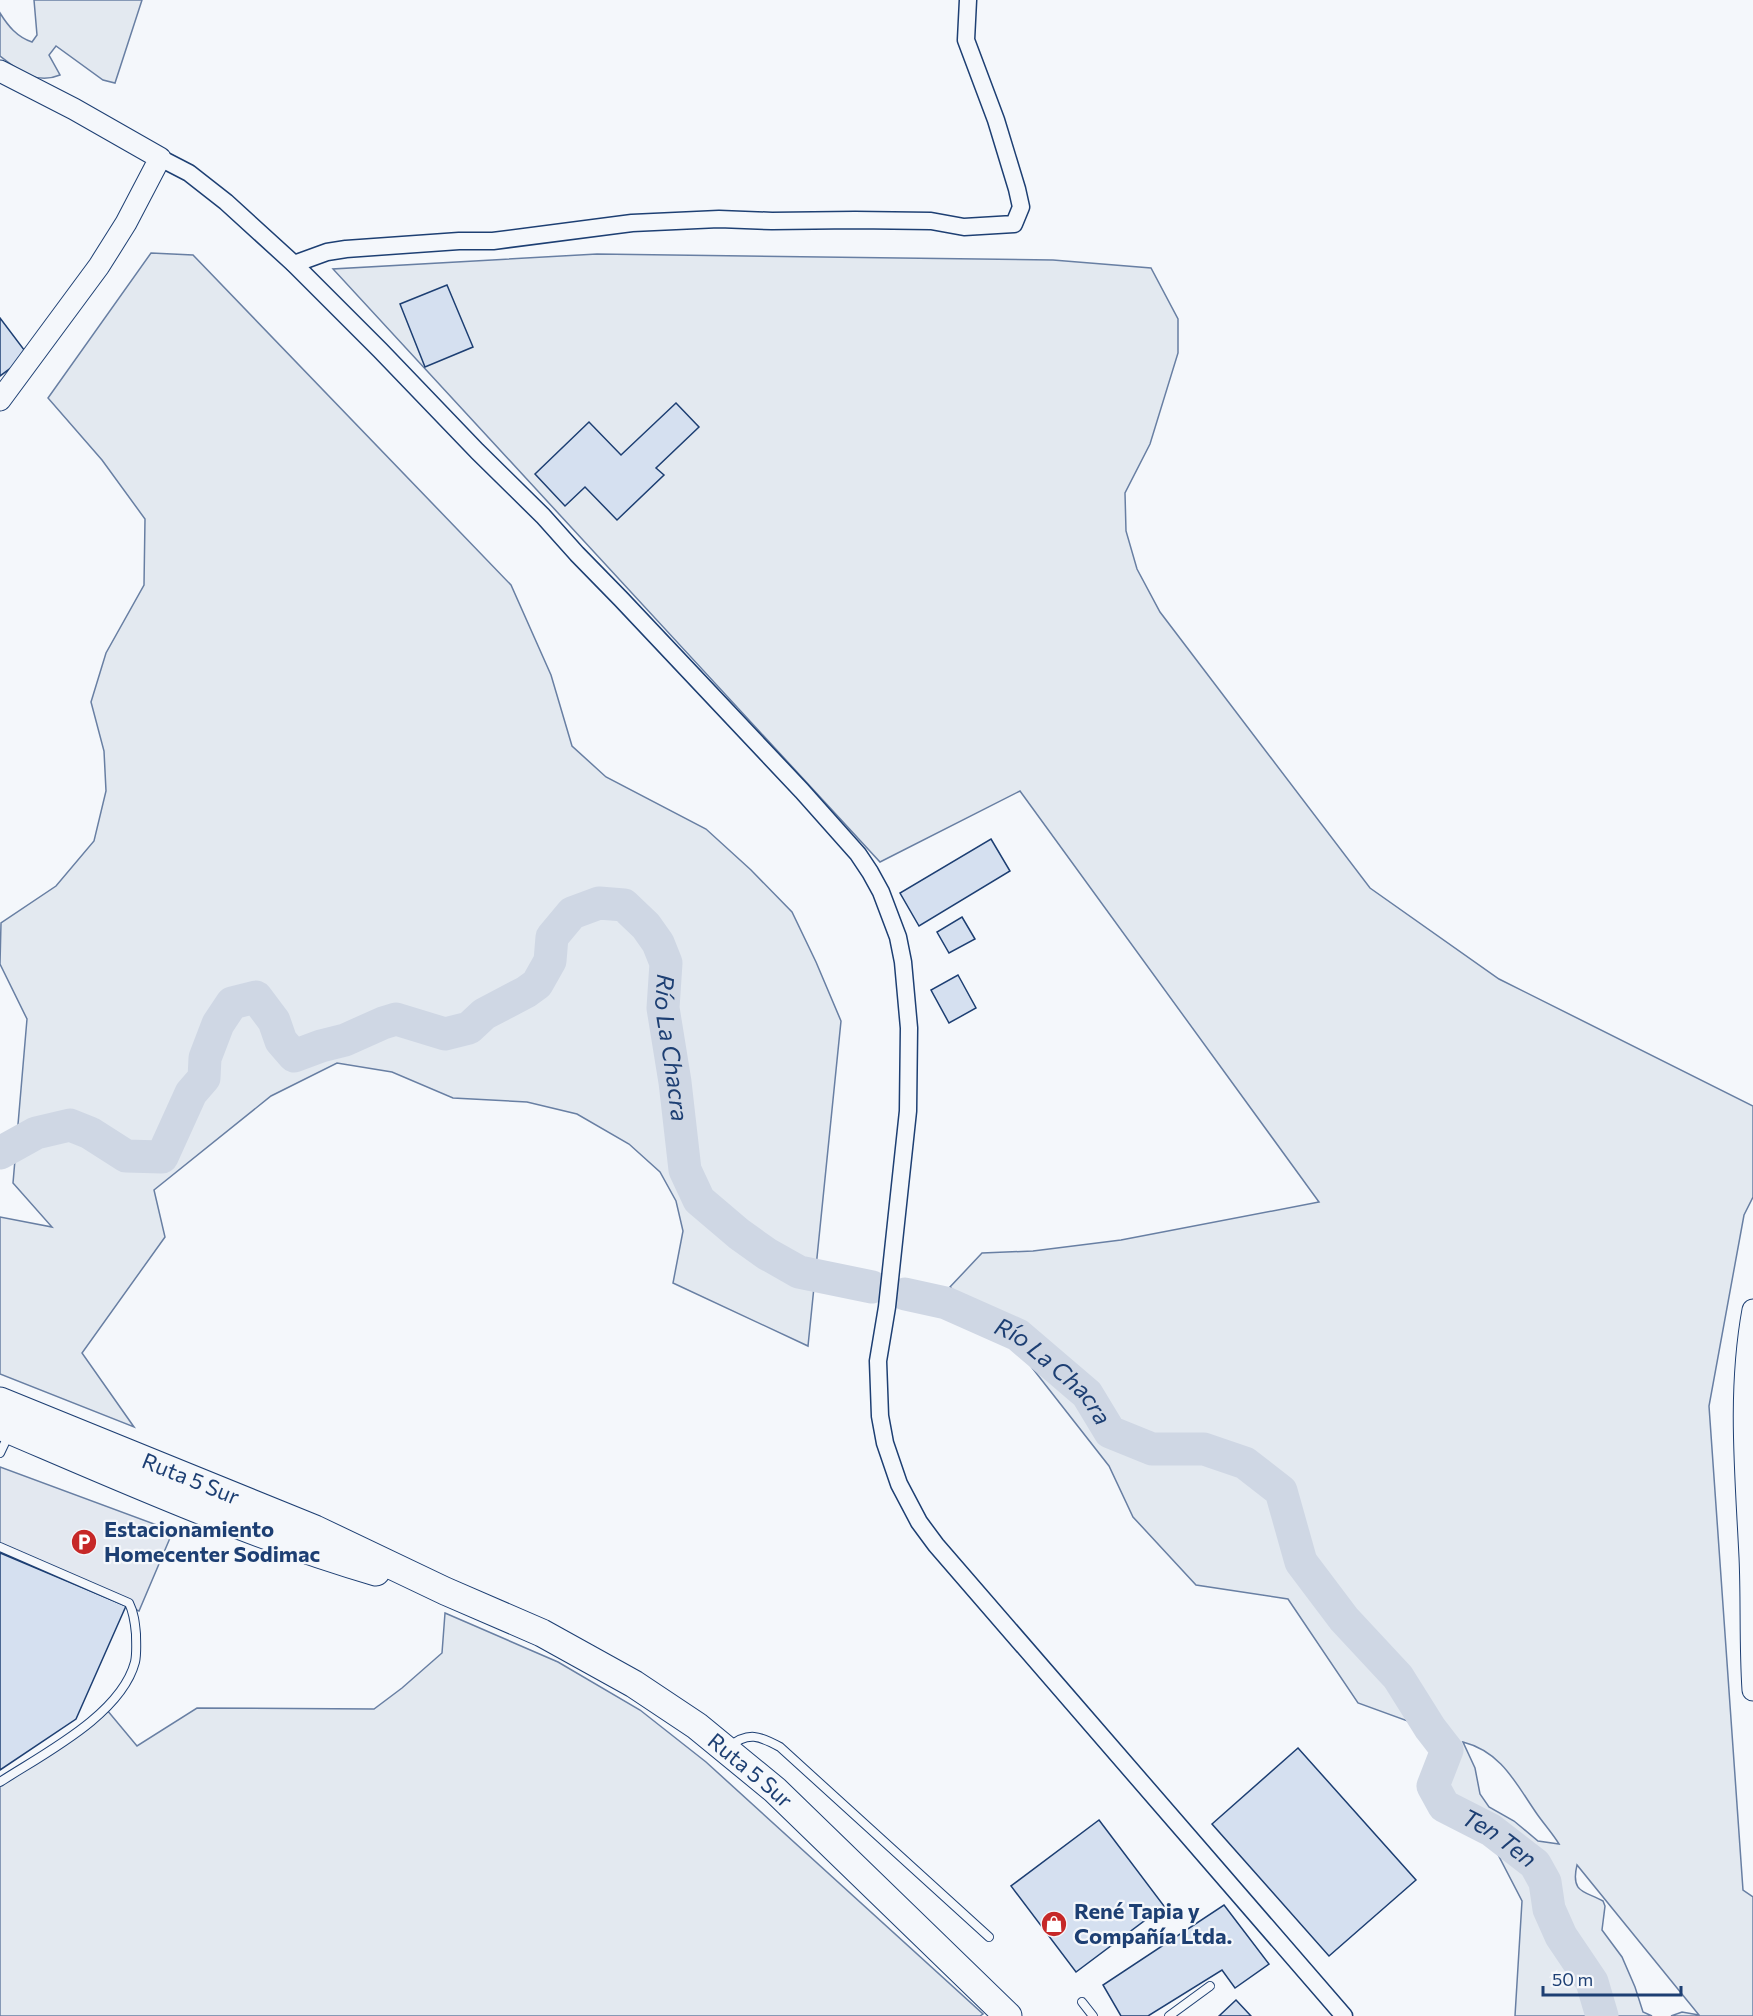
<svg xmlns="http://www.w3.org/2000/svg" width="1753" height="2016" font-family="Commissioner,sans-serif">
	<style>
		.green { fill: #e3e9f0; stroke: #687fa3; stroke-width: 1.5; fill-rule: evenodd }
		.parking { fill: #e3e8f0; stroke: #687fa3; stroke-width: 1.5 }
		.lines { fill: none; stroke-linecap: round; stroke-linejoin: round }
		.river { stroke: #cfd7e4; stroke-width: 33 }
		.building { fill: #d5e0f0; stroke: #1d3f73; stroke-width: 1.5 }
		.service-casing { stroke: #1d3f73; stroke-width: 10 }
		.minor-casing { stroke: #1d3f73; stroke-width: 19 }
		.tertiary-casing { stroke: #1d3f73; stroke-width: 23 }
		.trunk-casing { stroke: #1d3f73; stroke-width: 29 }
		.service { stroke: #f4f7fb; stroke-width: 8 }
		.minor { stroke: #f4f7fb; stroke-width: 16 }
		.tertiary { stroke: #f4f7fb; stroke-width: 21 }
		.trunk { stroke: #f4f7fb; stroke-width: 27 }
		.labels { text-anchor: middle; stroke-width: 4.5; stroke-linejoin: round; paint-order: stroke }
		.street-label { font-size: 22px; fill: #1d3f73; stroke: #f4f7fb }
		.poi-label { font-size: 22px; font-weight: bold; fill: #1d3f73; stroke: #f4f7fb; text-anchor: start }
		.water-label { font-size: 24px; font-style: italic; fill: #1d3f73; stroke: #f4f7fb }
	</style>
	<rect width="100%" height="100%" fill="#f4f7fb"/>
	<!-- green -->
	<g class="green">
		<path d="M 34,0 L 142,0 L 115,83 L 103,80 L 56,46 L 49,55 L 60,75 C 36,85 19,71 0,56 L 0,13 C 8,26 17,37 32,42 L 37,35 Z"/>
		<polygon points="151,253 193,255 511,585 551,675 572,746 606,777 706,829 751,870 792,912 816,962 841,1021 808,1346 673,1283 683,1231 676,1201 660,1172 629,1144 577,1114 527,1102 453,1098 392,1072 337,1063 271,1096 154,1190 165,1237 82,1353 134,1427 0,1374 0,1217 52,1227 13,1183 27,1019 0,964 1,923 56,886 94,841 106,791 104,751 91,702 106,653 144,585 145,519 102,460 48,398"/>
		<path d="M 597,254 L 1053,260 L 1151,268 L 1178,319 L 1178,353 L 1150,444 L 1125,493 L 1126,531 L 1137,569 L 1160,612 L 1370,888 L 1499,979 L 1753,1106 L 1753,1197 L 1744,1215 L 1709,1406 L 1743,1890 L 1753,1897 L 1753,2016 L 1671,2016 L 1682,2012 L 1699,2015 L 1577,1865 C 1570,1894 1586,1891 1603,1901 L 1605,1906 L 1602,1930 L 1622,1957 L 1635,1987 L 1643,2012 L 1652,2016 L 1515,2016 L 1522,1901 L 1493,1845 L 1482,1833 L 1469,1826 L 1457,1814 L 1441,1796 L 1436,1786 L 1435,1775 L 1437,1767 L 1451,1748 L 1449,1736 L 1358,1703 L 1288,1599 L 1196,1585 L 1133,1517 L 1109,1466 L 1015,1346 L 950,1287 L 982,1253 L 1033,1251 L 1121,1240 L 1319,1202 L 1020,791 L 880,862 L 333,269 ZM 1463,1742 C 1502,1752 1516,1784 1537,1814 C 1544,1824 1553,1834 1559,1844 L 1538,1841 L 1514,1821 L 1489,1807 L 1480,1794 L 1475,1768 Z"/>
		<polygon points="445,1613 558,1662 640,1710 706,1762 983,2014 980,2016 0,2016 0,1783 107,1710 137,1746 197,1708 374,1709 402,1688 442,1653"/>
	</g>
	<!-- parking -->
	<polygon class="parking" points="0,1467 173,1531 139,1611 0,1553"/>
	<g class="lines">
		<!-- river -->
		<g class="river">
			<path id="s1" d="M 0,1153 L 36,1133 L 70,1125 L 90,1133 L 126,1156 L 162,1157 L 191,1093 L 204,1078 L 205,1058 L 218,1024 L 232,1003 L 256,997 L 274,1021 L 281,1041 L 294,1056 L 321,1046 L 345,1040 L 383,1023 L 396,1019 L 445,1034 L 469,1028 L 484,1014 L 526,992 L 537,984 L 550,961 L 552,937 L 572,913 L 599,903 L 624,905 L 646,926 L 658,943 L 666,963 L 663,1008 L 675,1082 L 685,1170 L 699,1200 L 739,1234 L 767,1254 L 799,1272 L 872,1287"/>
			<path id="s2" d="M 905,1294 L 946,1303 L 1018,1335 L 1087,1394 L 1110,1432 L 1152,1449 L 1204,1449 L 1245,1463 L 1281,1491 L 1301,1562 L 1344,1619 L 1398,1677 L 1430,1728 L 1447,1750 L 1433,1786 L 1444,1806 L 1491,1830 L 1535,1864 L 1545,1882 L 1549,1909 L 1561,1936 L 1592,1982 L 1602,2016"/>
		</g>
	</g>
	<!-- building -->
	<g class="building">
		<polygon points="447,285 473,347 425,367 400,304"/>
		<polygon points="0,318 28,355 0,376"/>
		<polygon points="676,403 699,427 656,468 664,475 617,520 585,487 565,506 535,474 589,422 621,455"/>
		<polygon points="991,839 1010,871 919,926 900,893"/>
		<polygon points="962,917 975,939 949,953 937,932"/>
		<polygon points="958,975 976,1008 949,1023 931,990"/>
		<polygon points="0,1553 126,1606 76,1719 0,1770"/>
		<polygon points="1298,1748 1416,1880 1329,1956 1212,1824"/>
		<polygon points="1099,1820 1164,1906 1076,1972 1011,1886"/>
		<polygon points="1224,1905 1269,1964 1235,1988 1222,1970 1148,2016 1121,2016 1103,1985"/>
		<polygon points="1236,2000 1251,2016 1219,2016"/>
	</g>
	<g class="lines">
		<!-- service casing -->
		<g class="service-casing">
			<g id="service">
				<polyline points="0,1453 9,1434"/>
				<path d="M 0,1547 L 129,1603 C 134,1613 135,1623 136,1634 C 136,1643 137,1653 135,1662 C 121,1715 43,1754 0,1782"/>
				<path d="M 729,1747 C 748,1731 760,1736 780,1747 L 989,1937"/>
				<polyline points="1082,2002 1093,2016"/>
				<polyline points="1169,2016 1210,1986"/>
			</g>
		</g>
		<!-- minor casing -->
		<g class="minor-casing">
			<g id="minor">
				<polyline points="160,158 189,173 226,202 294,264 380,350 477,451 543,516 577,554 621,599 802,791 858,854 870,872 881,892 898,937 903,962 909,1028 908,1111 887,1307 878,1361 880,1416 885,1443 899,1484 919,1522 936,1545 1344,2016"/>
				<polyline points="294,264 327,252 346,249 459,241 493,241 632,223 719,219 772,221 855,220 931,221 964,227 1014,224 1021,207 1017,189 996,120 966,40 968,0"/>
			</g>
		</g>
		<!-- tertiary casing -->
		<g class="tertiary-casing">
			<g id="tertiary">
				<polyline points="0,71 74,109 160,158 126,223 99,266 0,400"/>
				<path d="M 1753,1310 C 1738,1392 1746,1474 1750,1557 C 1752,1601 1750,1645 1753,1690"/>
			</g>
		</g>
		<!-- trunk casing -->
		<g class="trunk-casing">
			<g id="trunk">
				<path id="s3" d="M 0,1401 L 315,1529 L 445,1591 L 542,1633 L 634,1684 L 697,1726 L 775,1790 L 1008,2016"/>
				<path d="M 0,1426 C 122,1478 249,1535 376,1572"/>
			</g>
		</g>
		<!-- service -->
		<use href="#service" class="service"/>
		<!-- minor -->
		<use href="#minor" class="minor"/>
		<!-- tertiary -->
		<use href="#tertiary" class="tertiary"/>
		<!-- trunk -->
		<use href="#trunk" class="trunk"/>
	</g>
	<!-- icons -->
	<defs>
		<g id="parking-disc" transform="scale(1.35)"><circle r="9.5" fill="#c62828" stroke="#f4f7fb"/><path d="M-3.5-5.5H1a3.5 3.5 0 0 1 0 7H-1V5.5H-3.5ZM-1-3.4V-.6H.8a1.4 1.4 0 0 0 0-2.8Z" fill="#fff"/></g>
		<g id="shop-disc" transform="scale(1.35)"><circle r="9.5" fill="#c62828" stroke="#f4f7fb"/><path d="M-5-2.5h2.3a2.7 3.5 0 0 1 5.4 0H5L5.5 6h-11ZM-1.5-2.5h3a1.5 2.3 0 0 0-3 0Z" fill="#fff"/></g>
	</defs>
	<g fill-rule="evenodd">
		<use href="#parking-disc" x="84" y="1542"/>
		<use href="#shop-disc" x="1054" y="1924"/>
	</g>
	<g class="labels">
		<!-- street labels -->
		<g class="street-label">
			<text dy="8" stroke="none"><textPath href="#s3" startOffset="206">Ruta 5 Sur</textPath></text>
			<text dy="8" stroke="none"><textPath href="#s3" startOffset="840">Ruta 5 Sur</textPath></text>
		</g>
		<!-- poi labels -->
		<g class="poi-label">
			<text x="104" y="1537">Estacionamiento<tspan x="104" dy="25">Homecenter Sodimac</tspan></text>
			<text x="1074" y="1919">René Tapia y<tspan x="1074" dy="25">Compañía Ltda.</tspan></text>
		</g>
		<!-- water labels -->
		<g class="water-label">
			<text dy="8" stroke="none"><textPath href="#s1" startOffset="1004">Río La Chacra</textPath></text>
			<text dy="8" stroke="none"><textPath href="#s2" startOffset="171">Río La Chacra</textPath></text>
			<text dy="8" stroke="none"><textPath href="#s2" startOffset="880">Ten Ten</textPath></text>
		</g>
	</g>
	<!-- scale -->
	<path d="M1543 1986v9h138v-9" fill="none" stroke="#1d3f73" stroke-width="3"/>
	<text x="1552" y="1986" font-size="18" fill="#1d3f73" stroke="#f4f7fb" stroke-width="4.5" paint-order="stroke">50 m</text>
</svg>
